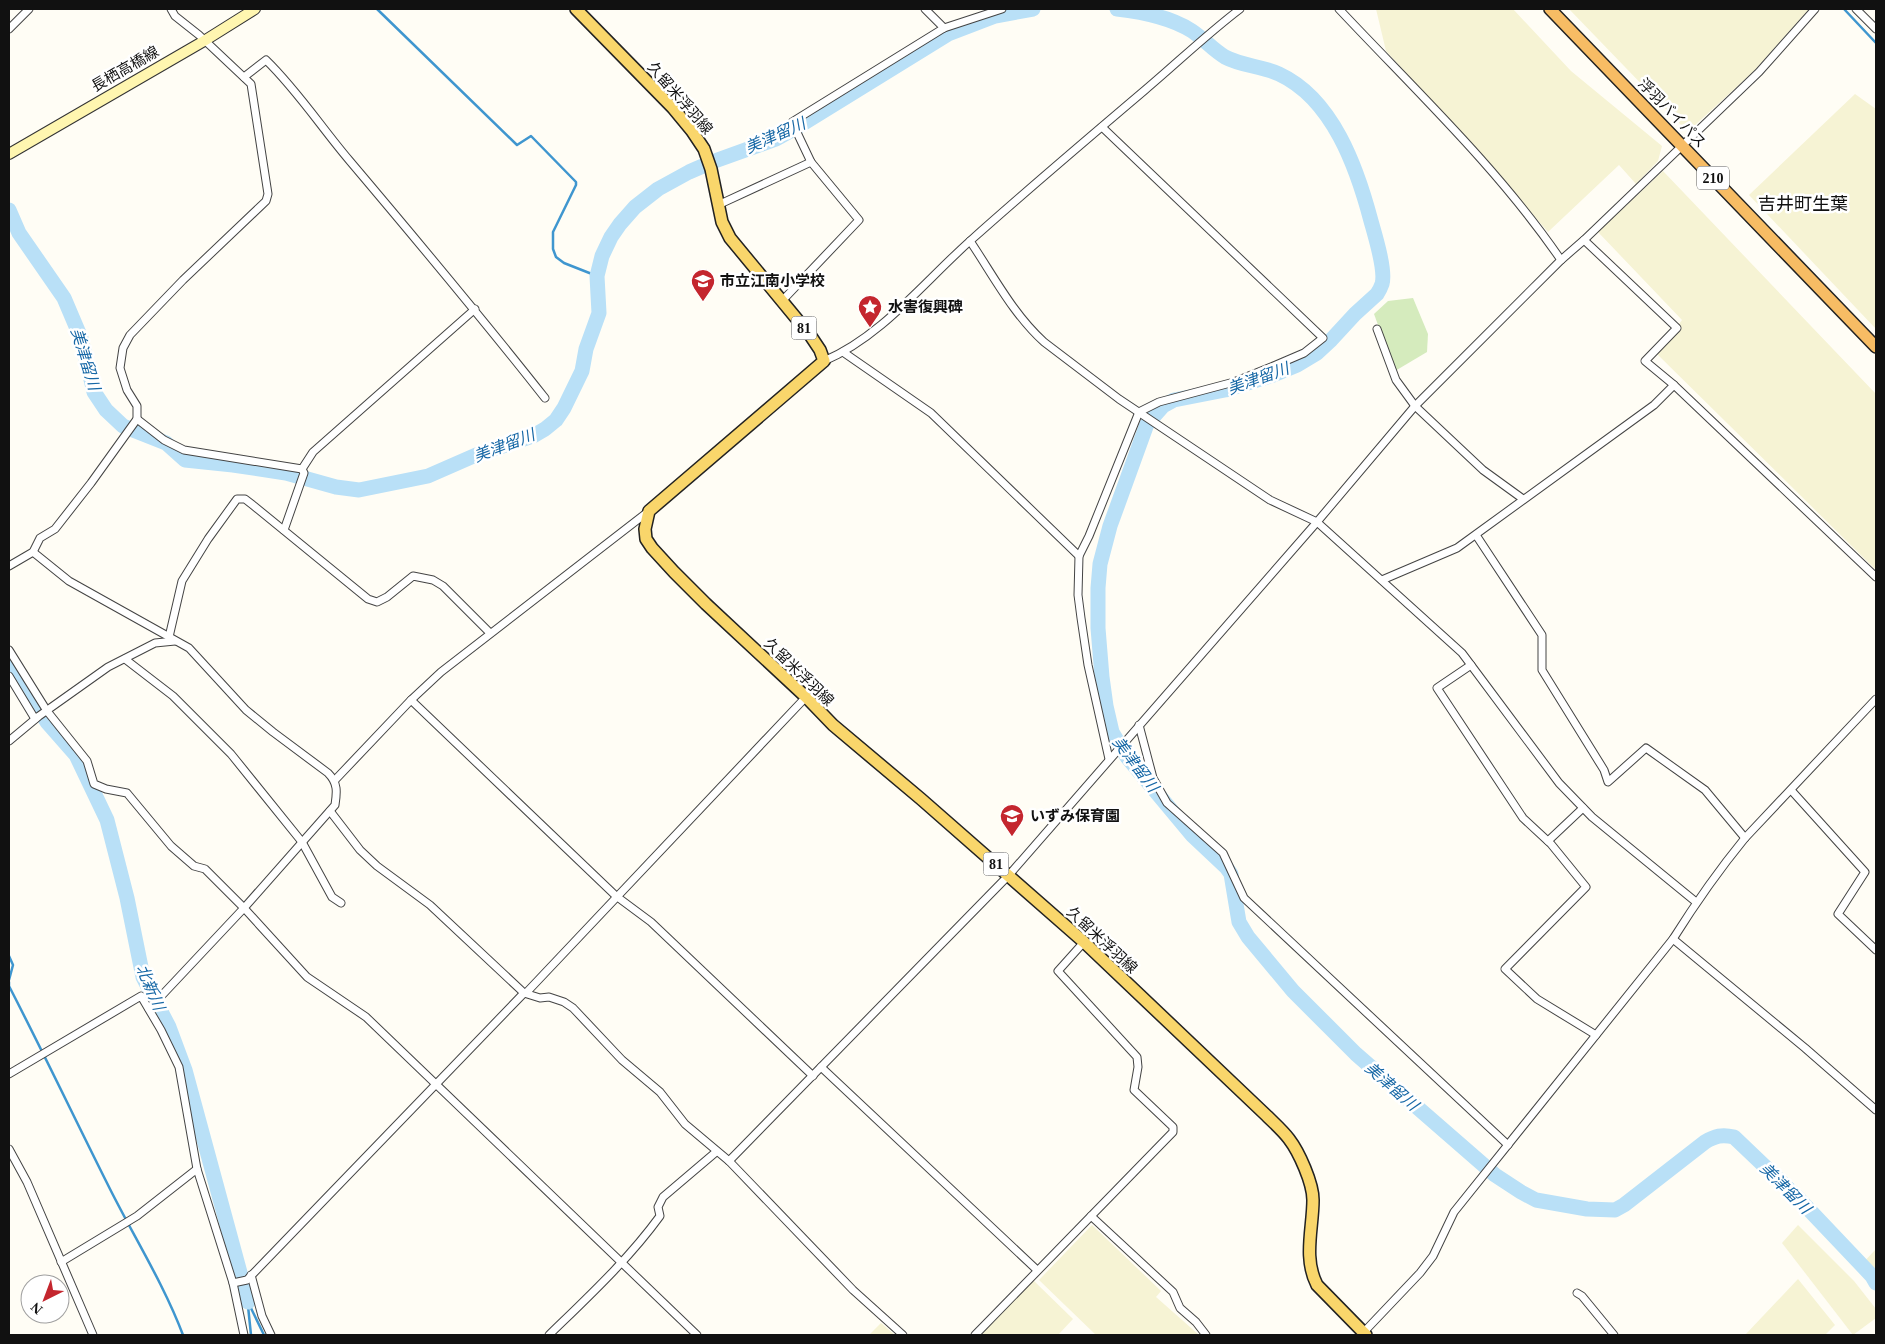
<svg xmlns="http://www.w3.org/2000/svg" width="1885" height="1344" font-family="'Times New Roman','Noto Sans JP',serif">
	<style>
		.farmland { fill: #f6f3d4 }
		.green { fill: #d5ebbd }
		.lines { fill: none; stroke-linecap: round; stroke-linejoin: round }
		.stream { stroke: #3f96cf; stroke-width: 2.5 }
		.river { stroke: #b9e0f7; stroke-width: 15 }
		.minor-casing { stroke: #444; stroke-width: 9 }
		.secondary-casing { stroke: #333; stroke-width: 12 }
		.primary-casing { stroke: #222; stroke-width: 14 }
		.trunk-casing { stroke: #222; stroke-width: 14 }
		.minor { stroke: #fff; stroke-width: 7 }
		.secondary { stroke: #fff6b0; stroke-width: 10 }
		.primary { stroke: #f9d66b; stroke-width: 11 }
		.trunk { stroke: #f7bc64; stroke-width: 11 }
		.labels { text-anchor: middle; stroke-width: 5; stroke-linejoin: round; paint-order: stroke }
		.shield { fill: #fff; stroke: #585858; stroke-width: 1 }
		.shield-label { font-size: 14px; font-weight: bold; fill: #111 }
		.street-label { font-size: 15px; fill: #111; stroke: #fff }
		.poi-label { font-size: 15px; font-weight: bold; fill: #111; stroke: #fff; text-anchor: start }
		.water-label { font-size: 16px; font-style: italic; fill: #1768a6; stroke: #fff }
		.quarter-label { font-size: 18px; fill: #111; stroke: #fff }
	</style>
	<rect width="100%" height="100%" fill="#fffdf5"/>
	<!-- farmland -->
	<g class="farmland">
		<polygon points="1376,9 1513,9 1571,71 1662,146 1658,161 1636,184 1619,165 1548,232 1484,158 1386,51"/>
		<polygon points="1569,9 1809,9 1753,72 1693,127 1681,125"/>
		<polygon points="1855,94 1876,109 1876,329 1749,195"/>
		<polygon points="1663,171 1876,394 1876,570 1657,354 1682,320 1598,232"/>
		<polygon points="1092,1225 1161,1291 1156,1297 1199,1335 1096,1335 1039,1280"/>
		<polygon points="1798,1225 1854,1281 1876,1309 1876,1318 1853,1335 1782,1243"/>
		<polygon points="1876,1249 1876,1281 1861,1265"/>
		<polygon points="1798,1279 1835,1325 1825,1335 1745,1335"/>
		<polygon points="1033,1280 1073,1319 1058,1335 981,1335"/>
		<polygon points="881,1323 895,1335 869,1335"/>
	</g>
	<!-- green -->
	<polygon class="green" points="1413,298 1428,334 1427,352 1395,371 1374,314 1388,301"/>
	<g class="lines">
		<!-- stream -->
		<g class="stream">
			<polyline points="377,9 517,145 531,136 576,182 576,185 553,232 553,249 556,257 564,263 597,276"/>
			<polyline points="1844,9 1876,43"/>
			<polyline points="9,956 13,965 9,980"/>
			<path d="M 9,982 L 9,986 C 43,1052 74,1117 107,1183 C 132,1234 163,1282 183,1335"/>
			<polyline points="248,1302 264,1335"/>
			<polyline points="248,1306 251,1335"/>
		</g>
		<!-- river -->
		<g class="river">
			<path d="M 1117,9 C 1143,12 1170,17 1192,31 C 1204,39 1213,50 1225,57 C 1242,66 1262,66 1279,74 C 1333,99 1357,168 1371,221 C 1375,235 1386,271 1382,284 C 1381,287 1379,291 1377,294 L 1355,314 L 1331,340 L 1317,353 L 1297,365 L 1273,375 L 1225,390 L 1174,400 L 1163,406 L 1147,424 L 1110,526 L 1100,564 L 1098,588 L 1098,628 L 1102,677 L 1106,706 L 1112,732 L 1127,757 L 1192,835 L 1226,867 L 1231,874 L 1239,922 L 1248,937 L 1293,991 L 1356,1054 L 1495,1175 L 1521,1192 L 1536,1200 L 1587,1209 L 1615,1210 L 1624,1205 L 1705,1142 C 1715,1136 1722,1134 1734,1137 L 1798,1198 L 1872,1276 L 1876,1283"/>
			<polyline points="9,210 19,233 64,298 81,338 94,392 106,410 123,426 166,443 185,460 233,465 286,473 336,487 359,490 428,476 476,455 533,436 545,429 556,420 564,408 582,371 586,349 599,313 597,276 602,256 611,237 620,224 635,207 658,189 689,172 712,162 776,139 794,129 948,34 995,16 1033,9"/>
			<polyline points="9,662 47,722 76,755 107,820 127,898 143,977 169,1027 185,1070 248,1302"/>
		</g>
		<!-- minor casing -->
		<g class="minor-casing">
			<g id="minor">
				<polyline points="925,9 944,28"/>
				<path d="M 1339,9 C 1415,90 1498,168 1561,260"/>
				<polyline points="1856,9 1876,29"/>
				<polyline points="9,29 29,9"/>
				<path d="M 244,77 L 266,60 C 297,90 321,127 349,160 C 415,238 481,317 545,398"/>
				<polyline points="1102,127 1323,338 1304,353 1276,365 1234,382 1159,402 1139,412 1089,536 1079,556 1078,595 1081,618 1088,665 1109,759"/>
				<polyline points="718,205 811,162"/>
				<polyline points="1584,240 1677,328 1645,361 1674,385 1876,577"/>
				<path d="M 970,241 C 993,275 1013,314 1044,342 L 1119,399 L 1270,500 L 1317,522 L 1462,653 L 1559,783 L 1592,817 L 1696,902"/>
				<polyline points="781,302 859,220 811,162 792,122 944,28 1002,9"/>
				<polyline points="1377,329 1396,380 1415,406 1483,470 1523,499"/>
				<polyline points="843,352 931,413 1079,556"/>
				<path d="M 824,361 C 881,337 924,282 970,241 C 1027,190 1086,140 1145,90 C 1177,63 1207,34 1240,9"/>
				<polyline points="137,419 164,440 184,450 302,469"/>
				<polyline points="302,469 313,452 475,309"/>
				<polyline points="284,530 304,473 302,469"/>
				<polyline points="1476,535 1542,635 1542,670 1604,770 1608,782 1646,748 1705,790 1745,838"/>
				<path d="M 33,552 L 69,581 L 189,648 L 246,710 L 273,732 L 328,773 C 338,783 337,792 335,805 L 244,908 L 149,1009"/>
				<polyline points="9,566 33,552 40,538 55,529 91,483 137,419 137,406 127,390 120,368 123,348 130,335 183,280 266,201 268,194 251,84 199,35 175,16 171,9"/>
				<polyline points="1382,580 1457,548 1654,405 1674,385"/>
				<polyline points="169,637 182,581 208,539 237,499 245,499 254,506 368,599 377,602 387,597 413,576 433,580 443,586 490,633"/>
				<polyline points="9,650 47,711 87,761 94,784 106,789 127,793 171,846 194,866 205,869 244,908 307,977 366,1017 697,1335"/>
				<polyline points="125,659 173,696 231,754 302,842 332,897 341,903"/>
				<polyline points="1471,665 1437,688 1523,818 1551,844 1586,887 1505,969 1537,999 1596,1035"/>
				<polyline points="9,676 35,719"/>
				<polyline points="411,700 616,896 651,922 813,1076"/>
				<polyline points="1139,725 1153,778 1167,803 1223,853 1244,898 1508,1145"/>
				<polyline points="9,741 39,716 108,667 155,643 175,641"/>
				<polyline points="335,780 411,700 441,672 649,511"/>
				<polyline points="1791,790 1865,872 1838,914 1876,950"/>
				<polyline points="330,811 360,850 377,866 430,905 524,993 540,998 549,997 564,1002 573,1008 622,1060 660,1092 685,1124 729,1161 853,1290 903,1335"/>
				<polyline points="1548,841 1583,808"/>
				<polyline points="1673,939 1805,1048 1876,1110"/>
				<polyline points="526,993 806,697"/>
				<polyline points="821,1067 1037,1270"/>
				<polyline points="9,1074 141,996 161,1030 179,1067 197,1169 233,1283 244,1335"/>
				<polyline points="9,1149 27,1182 93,1335"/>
				<polyline points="729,1161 1009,875 1317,522 1415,406 1561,260 1584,240 1759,72 1815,9"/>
				<polyline points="1091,1216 1173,1292 1180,1308 1196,1322 1206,1335"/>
				<polyline points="61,1262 137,1216 197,1169"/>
				<polyline points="251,1275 262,1316 271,1335"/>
				<polyline points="233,1283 247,1280 524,993"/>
				<polyline points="1577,1293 1582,1296 1614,1335"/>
				<path d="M 1362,1334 L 1420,1273 L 1433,1256 L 1454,1212 L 1673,939 C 1695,904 1718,871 1745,838 L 1876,699"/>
				<path d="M 549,1335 C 588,1297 628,1260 660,1216 L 658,1207 L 663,1197 L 716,1152"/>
				<polyline points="975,1335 1173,1132 1173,1127 1134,1090 1138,1067 1137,1057 1058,971 1084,942"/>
			</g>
		</g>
		<!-- secondary casing -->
		<g class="secondary-casing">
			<polyline id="secondary" points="9,154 204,41 255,9"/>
		</g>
		<!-- primary casing -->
		<g class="primary-casing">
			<path id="primary" d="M 576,9 L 673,108 L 692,131 L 704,149 L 711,169 L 722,222 L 730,238 L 810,335 L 820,350 L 824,361 L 649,511 L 645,529 L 646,539 L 652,548 L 674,572 L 706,604 L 806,697 L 833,725 L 921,799 L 1084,942 L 1267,1116 C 1274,1123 1283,1131 1289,1139 C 1299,1152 1313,1183 1313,1200 C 1313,1228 1303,1258 1317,1285 L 1366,1335"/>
		</g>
		<!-- trunk casing -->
		<g class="trunk-casing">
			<polyline id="trunk" points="1550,9 1876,347"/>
		</g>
		<!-- minor -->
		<use href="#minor" class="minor"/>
		<!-- secondary -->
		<use href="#secondary" class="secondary"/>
		<!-- primary -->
		<use href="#primary" class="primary"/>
		<!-- trunk -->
		<use href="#trunk" class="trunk"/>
	</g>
	<!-- icons -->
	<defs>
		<g id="school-pin" transform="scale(1.25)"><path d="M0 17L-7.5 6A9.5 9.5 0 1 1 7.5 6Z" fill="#c4262e" stroke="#fff"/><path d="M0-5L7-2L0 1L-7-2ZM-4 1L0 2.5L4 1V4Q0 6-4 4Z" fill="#fff"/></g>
		<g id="sight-pin" transform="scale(1.25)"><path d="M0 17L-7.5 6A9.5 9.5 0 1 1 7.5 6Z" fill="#c4262e" stroke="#fff"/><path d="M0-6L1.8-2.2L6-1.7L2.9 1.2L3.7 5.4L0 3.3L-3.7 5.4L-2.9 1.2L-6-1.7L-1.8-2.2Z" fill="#fff"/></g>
	</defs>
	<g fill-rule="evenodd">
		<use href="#school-pin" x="703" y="281"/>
		<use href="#sight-pin" x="870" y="307"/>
		<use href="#school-pin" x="1012" y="816"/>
	</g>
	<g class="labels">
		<!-- shield labels -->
		<g class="shield">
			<rect x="1697" y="166.5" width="32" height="23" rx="4"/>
			<rect x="791.5" y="316.5" width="25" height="23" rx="4"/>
			<rect x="983.5" y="852.5" width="25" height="23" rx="4"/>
		</g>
		<g class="shield-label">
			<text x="1713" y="183">210</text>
			<text x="804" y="333">81</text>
			<text x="996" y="869">81</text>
		</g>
		<!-- street labels -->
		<g class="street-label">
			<text transform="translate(125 69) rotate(-30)" y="5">長栖高橋線</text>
			<text transform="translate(680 98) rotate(49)" y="5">久留米浮羽線</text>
			<text transform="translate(1672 113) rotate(46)" y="5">浮羽バイパス</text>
			<text transform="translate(799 672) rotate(44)" y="5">久留米浮羽線</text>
			<text transform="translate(1102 940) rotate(43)" y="5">久留米浮羽線</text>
		</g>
		<!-- poi labels -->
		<g class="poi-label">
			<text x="720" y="286">市立江南小学校</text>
			<text x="888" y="312">水害復興碑</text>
			<text x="1030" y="821">いずみ保育園</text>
		</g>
		<!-- water labels -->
		<g class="water-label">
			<text transform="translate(775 135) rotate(-24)" y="6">美津留川</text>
			<text transform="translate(86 359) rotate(73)" y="6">美津留川</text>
			<text transform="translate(1258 378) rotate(-20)" y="6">美津留川</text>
			<text transform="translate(504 445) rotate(-21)" y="6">美津留川</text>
			<text transform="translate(1136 764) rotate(53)" y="6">美津留川</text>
			<text transform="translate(151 987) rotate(67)" y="6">北新川</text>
			<text transform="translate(1392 1086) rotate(41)" y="6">美津留川</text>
			<text transform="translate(1786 1188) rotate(45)" y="6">美津留川</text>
		</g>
		<!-- quarter labels -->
		<g class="quarter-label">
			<text x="1803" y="210">吉井町生葉</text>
		</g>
	</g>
	<!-- border -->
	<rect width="1885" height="1344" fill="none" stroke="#111111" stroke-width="20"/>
	<!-- north arrow -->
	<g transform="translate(45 1299) rotate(222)"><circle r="24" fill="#ffffff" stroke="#a0a0a0"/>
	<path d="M0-4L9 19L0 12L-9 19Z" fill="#c4262e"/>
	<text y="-8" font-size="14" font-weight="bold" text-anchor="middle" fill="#111111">N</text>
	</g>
</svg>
